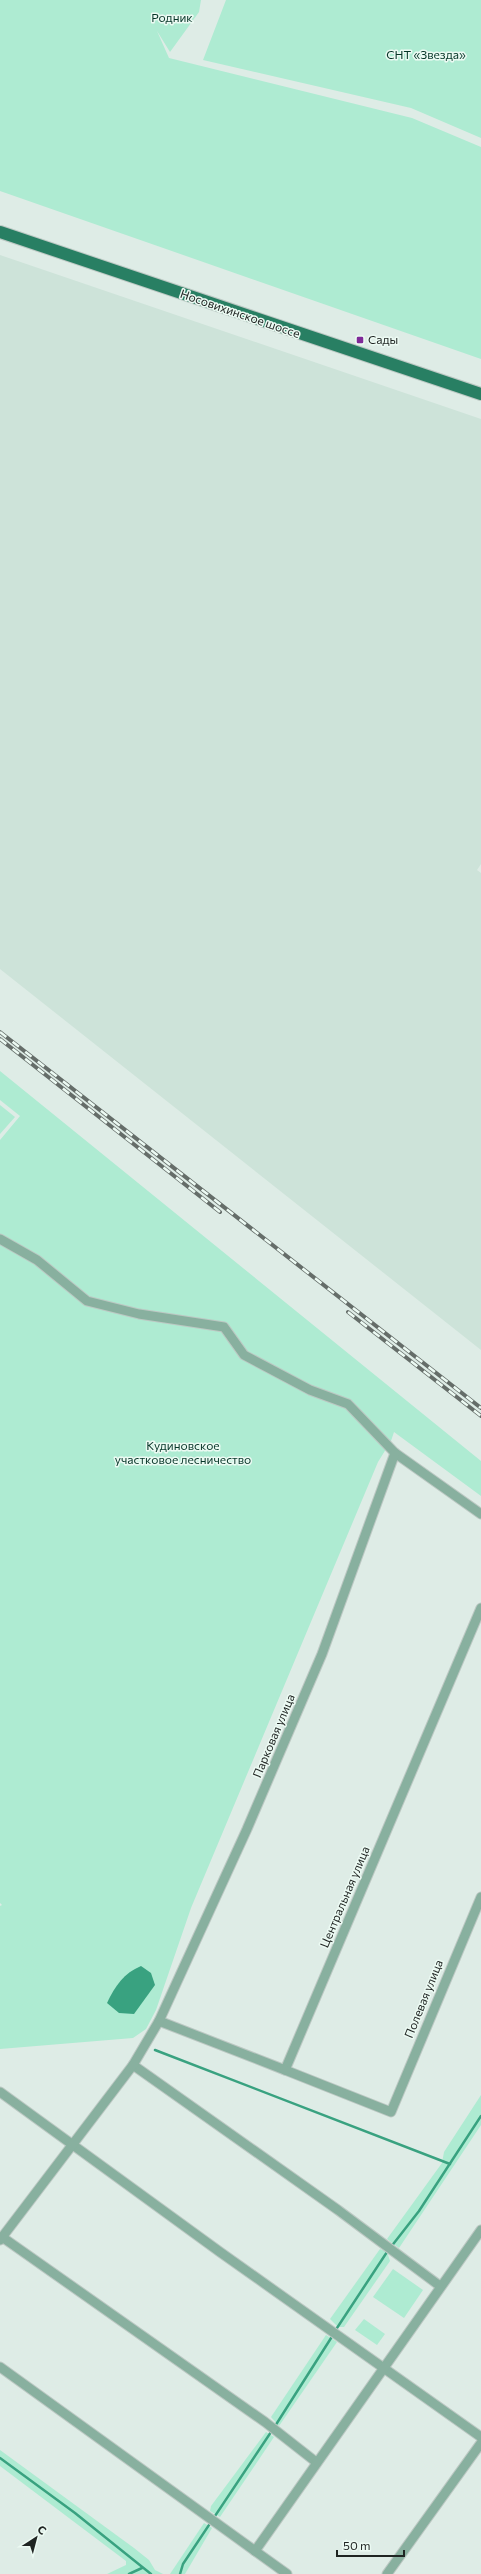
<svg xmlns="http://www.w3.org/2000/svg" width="481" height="2574" font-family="Commissioner,sans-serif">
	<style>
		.built { fill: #cde3d9 }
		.green { fill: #aeebd2 }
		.water { fill: #39a280 }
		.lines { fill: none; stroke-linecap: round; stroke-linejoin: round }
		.stream { stroke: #39a280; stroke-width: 2.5 }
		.minor-casing { stroke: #bcc8c3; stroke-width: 11 }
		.major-casing { stroke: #bcc8c3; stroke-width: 14 }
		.minor { stroke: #88b09f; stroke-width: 9 }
		.major { stroke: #287f63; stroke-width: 12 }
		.rail-casing { stroke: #656d69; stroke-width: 4 }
		.rail { stroke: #ecfaf3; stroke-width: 2.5; stroke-dasharray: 8; stroke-linecap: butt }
		.poi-dot { fill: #7f2998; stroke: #ecfaf3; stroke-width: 1.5 }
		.labels { text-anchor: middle; stroke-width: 3; stroke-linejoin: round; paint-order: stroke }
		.park-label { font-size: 12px; fill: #053527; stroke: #ecfaf3 }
		.street-label { font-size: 12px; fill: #1f2422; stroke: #ecfaf3 }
		.poi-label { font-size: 12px; fill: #1f2422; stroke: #ecfaf3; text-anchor: start }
	</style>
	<rect width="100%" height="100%" fill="#deece6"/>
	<!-- built -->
	<polygon class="built" points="0,255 481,419 481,864 477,870 481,873 481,1350 0,969"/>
	<!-- green -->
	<g class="green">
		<polygon points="0,0 201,0 199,12 170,52 157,31 169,58 412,118 481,147 481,359 0,191"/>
		<polygon points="226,0 481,0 481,138 411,108 203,60"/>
		<polygon points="0,1071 481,1461 481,1496 394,1432 391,1441 378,1462 191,1908 156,2010 146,2029 133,2038 0,2049 0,1906 2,1905 0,1903 0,1140 20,1116 0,1100"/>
		<polygon points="0,1105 15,1117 0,1134"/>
		<polygon points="481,2095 481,2125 399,2248 387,2239 442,2163 444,2152"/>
		<polygon points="380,2249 387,2252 390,2261 344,2327 338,2327 330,2319"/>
		<polygon points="393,2269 423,2290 404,2318 373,2297"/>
		<polygon points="364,2319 385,2334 377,2345 355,2330"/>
		<polygon points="326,2335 337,2342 279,2426 271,2417"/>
		<polygon points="266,2432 274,2437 220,2517 210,2511 211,2506"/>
		<polygon points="0,2450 134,2548 149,2560 155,2570 163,2574 107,2574 126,2565 126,2561 0,2466"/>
		<polygon points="204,2523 212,2528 185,2574 170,2574"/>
	</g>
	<!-- water -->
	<path class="water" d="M 141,1966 L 151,1973 L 155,1985 L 134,2014 L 119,2013 L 107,2003 C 115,1986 124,1973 141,1966 Z"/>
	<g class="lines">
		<!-- stream -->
		<g class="stream">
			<polyline points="155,2050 450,2164"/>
			<polyline points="335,2331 387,2252 419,2211 481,2116"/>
			<polyline points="0,2458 75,2513 151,2574"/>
			<polyline points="129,2574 142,2568"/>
			<polyline points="180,2574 183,2564 277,2423 333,2335"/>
		</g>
		<!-- minor casing -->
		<g class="minor-casing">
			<g id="minor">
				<polyline points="0,1239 37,1260 87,1301 139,1314 224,1327 244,1355 310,1390 348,1404 395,1453 481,1514"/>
				<polyline points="159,2021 285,2070 481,1608"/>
				<polyline points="133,2065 338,2210 440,2286"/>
				<polyline points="285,2070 391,2112 481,1897"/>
				<polyline points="0,2092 220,2252 481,2437"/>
				<polyline points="2,2237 265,2422 316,2462"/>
				<polyline points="0,2240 133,2065 159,2021 247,1829 322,1654 395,1453"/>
				<polyline points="0,2367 287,2574"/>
				<polyline points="255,2551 481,2230"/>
				<polyline points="387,2574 481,2443"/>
			</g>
		</g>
		<!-- major casing -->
		<g class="major-casing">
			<polyline id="major" points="0,232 481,394"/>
		</g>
		<!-- minor -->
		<use href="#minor" class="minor"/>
		<!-- major -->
		<use href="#major" class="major"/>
		<!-- rail casing -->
		<g class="rail-casing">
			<g id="rail">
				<polyline points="0,1032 481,1408"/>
				<polyline points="0,1039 220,1212"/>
				<polyline points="348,1312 481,1416"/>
			</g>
		</g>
		<!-- rail -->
		<use href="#rail" class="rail"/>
	</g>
	<!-- markers -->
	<rect class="poi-dot" x="356" y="336" width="8" height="8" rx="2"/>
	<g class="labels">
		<!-- park labels -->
		<g class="park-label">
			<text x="172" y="22">Родник</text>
			<text x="426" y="59">СНТ «Звезда»</text>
			<text x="183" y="1450">Кудиновское<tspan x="183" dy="14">участковое лесничество</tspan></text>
		</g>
		<!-- street labels -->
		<g class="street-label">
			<text transform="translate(240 314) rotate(19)" y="4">Носовихинское шоссе</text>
			<text transform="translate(274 1736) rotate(-67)" y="4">Парковая улица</text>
			<text transform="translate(345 1897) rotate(-67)" y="4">Центральная улица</text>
			<text transform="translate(424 1999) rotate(-68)" y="4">Полевая улица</text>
		</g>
		<!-- poi labels -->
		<g class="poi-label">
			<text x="368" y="344">Сады</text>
		</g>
	</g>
	<!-- north arrow -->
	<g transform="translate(36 2538) rotate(36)" stroke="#ecfaf3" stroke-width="3" paint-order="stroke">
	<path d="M0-3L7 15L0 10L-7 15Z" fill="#1f2422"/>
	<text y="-6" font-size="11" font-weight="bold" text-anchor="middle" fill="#1f2422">С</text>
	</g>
	<!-- scale -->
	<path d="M337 2550v6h67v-6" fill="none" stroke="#1f2422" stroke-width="2"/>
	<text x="343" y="2550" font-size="12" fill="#1f2422" stroke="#ecfaf3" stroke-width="3" paint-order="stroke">50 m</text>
</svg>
